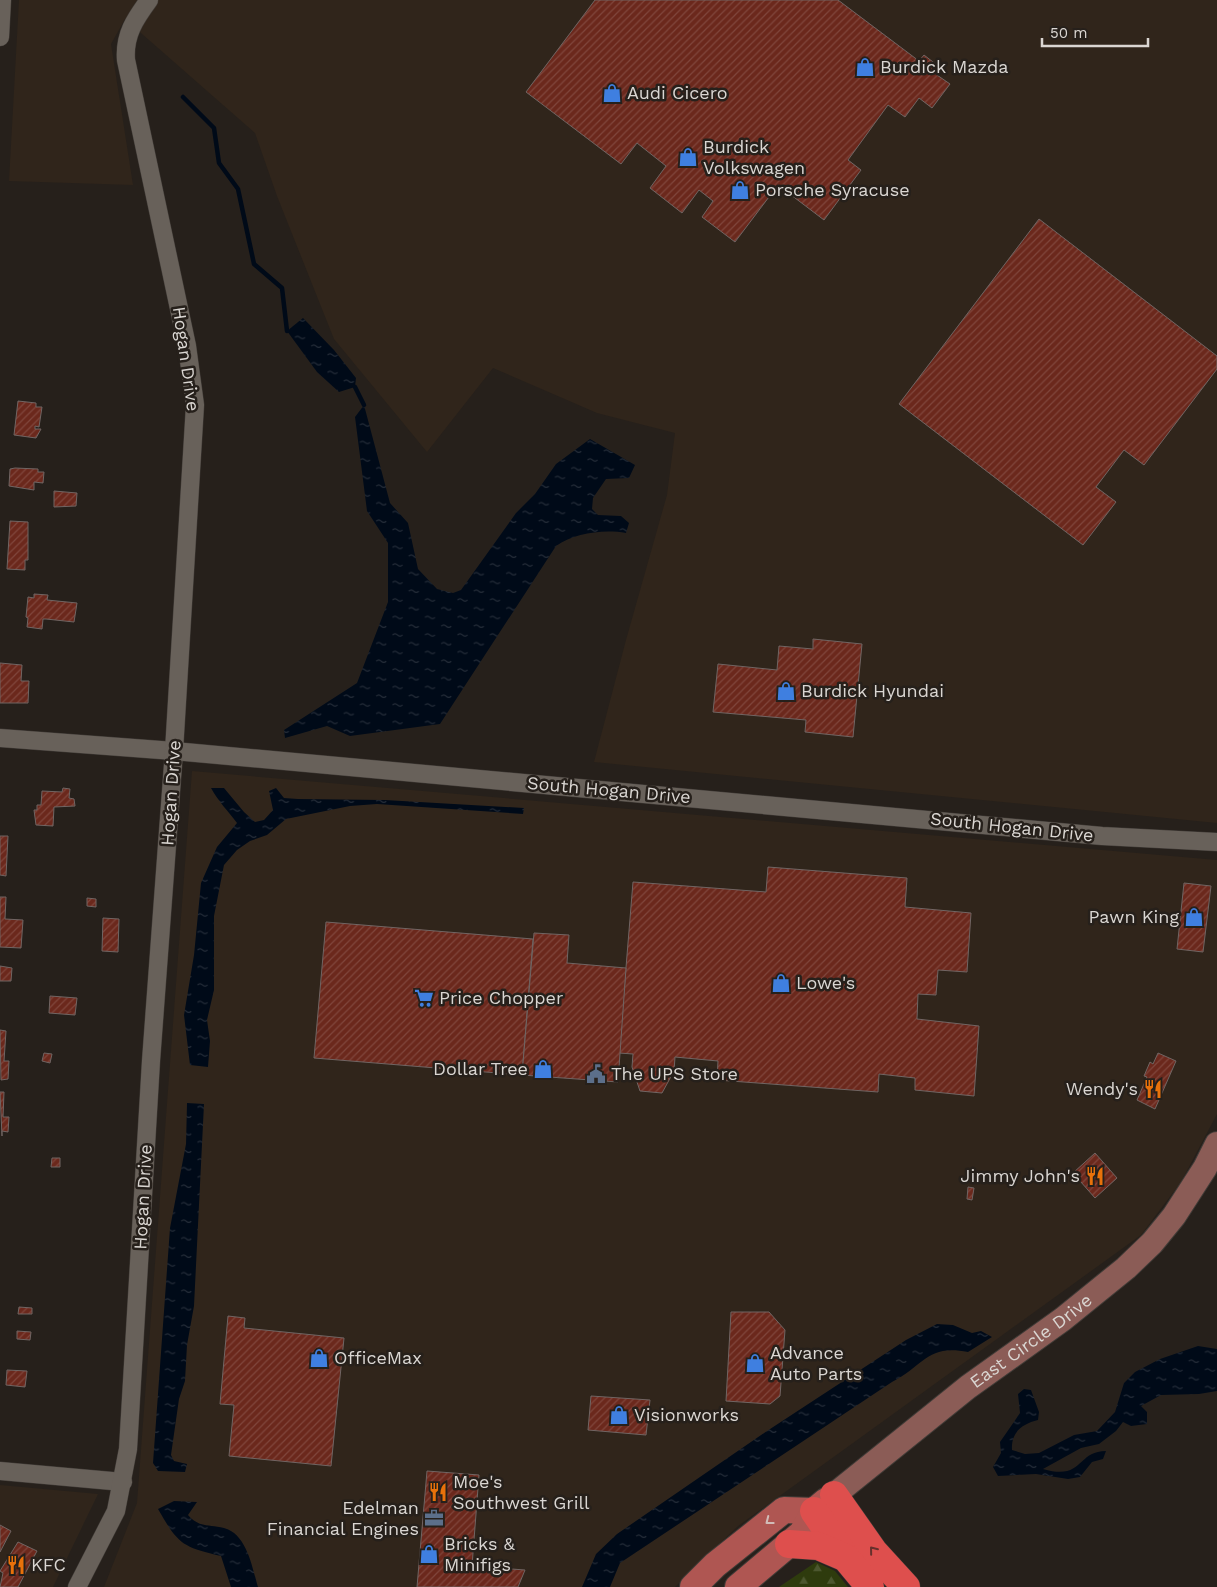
<svg xmlns="http://www.w3.org/2000/svg" width="1217" height="1587" font-family="'Work Sans',sans-serif">
	<style>
		.built { fill: #30251b }
		.forest { fill: url(#forest-firs) }
		.water { fill: url(#water-ripples) }
		.lines { fill: none; stroke-linecap: round; stroke-linejoin: round }
		.stream { stroke: #000a18; stroke-width: 4.5 }
		.building { fill: url(#building-hatch); stroke: #706563 }
		.street-casing { stroke: #403b37; stroke-width: 19 }
		.secondary-casing { stroke: #403b37; stroke-width: 26 }
		.primary-casing { stroke: #403b37; stroke-width: 28 }
		.highway-casing { stroke: #403b37; stroke-width: 29 }
		.street { stroke: #68615a; stroke-width: 18 }
		.secondary { stroke: #8b5c56; stroke-width: 24 }
		.primary { stroke: #af5652; stroke-width: 26 }
		.highway { stroke: #de4f4d; stroke-width: 28 }
		.oneway { stroke: #d1bcb8 }
		.oneway2 { stroke: #66302c }
		.labels { text-anchor: middle; stroke-width: 5; stroke-linejoin: round; paint-order: stroke }
		.poi-label { font-size: 18px; fill: #dad6d2; stroke: #26201b; text-anchor: start }
		.street-label { font-size: 18px; fill: #dad6d2; stroke: #26201b }
	</style>
	<defs>
		<pattern id="forest-firs" width="22" height="20" patternUnits="userSpaceOnUse" patternTransform="scale(1.25)"><rect width="22" height="20" fill="#2e3b0d"/><path d="M5 1l3.5 6h-7zM16 11l3.5 6h-7z" fill="#4c572f"/></pattern>
		<pattern id="water-ripples" width="26" height="14" patternUnits="userSpaceOnUse" patternTransform="scale(1.25)"><rect width="26" height="14" fill="#000a18"/><path d="M2 4q2-2 4 0t4 0M15 11q2-2 4 0t4 0" fill="none" stroke="#252d39"/></pattern>
		<pattern id="building-hatch" width="6" height="6" patternUnits="userSpaceOnUse" patternTransform="scale(1.25)"><rect width="6" height="6" fill="#6b281c"/><path d="M-1 1l2-2M0 6l6-6M5 7l2-2" fill="none" stroke="#80463c"/></pattern>
	</defs>
	<rect width="100%" height="100%" fill="#26201b"/>
	<!-- built -->
	<g class="built">
		<polygon points="19,0 1217,0 1217,823 594,762 626,640 667,495 675,433 597,413 493,368 427,452 334,339 277,196 255,133 125,19 111,44 133,185 9,181"/>
		<polygon points="192,771 1217,860 1217,1114 1181,1182 1141,1235 738,1526 675,1587 104,1587 137,1503"/>
		<polygon points="0,1485 98,1494 53,1587 0,1587"/>
	</g>
	<!-- forest -->
	<polygon class="forest" points="816,1562 835,1571 848,1587 779,1587"/>
	<!-- water -->
	<g class="water">
		<polygon points="303,318 334,350 356,378 355,387 339,392 317,372 287,331"/>
		<path d="M 364,405 L 390,503 L 408,523 L 418,569 L 437,589 L 453,593 L 461,590 L 516,513 L 535,494 L 556,464 L 590,439 L 635,465 L 629,478 L 606,479 L 593,498 L 592,509 L 598,515 L 621,516 L 629,523 L 626,533 C 603,529 575,533 556,546 L 440,724 L 350,736 L 327,726 L 285,738 L 284,730 L 357,683 L 388,602 L 388,543 L 367,511 L 355,417 Z"/>
		<path d="M 211,788 L 224,788 L 244,812 L 255,822 L 264,820 L 273,810 L 269,791 L 276,788 L 284,798 L 298,799 L 385,800 L 524,808 L 523,814 L 377,804 L 350,806 L 286,819 L 267,835 L 250,841 L 237,850 L 224,865 L 214,916 L 214,990 L 207,1020 L 210,1041 L 208,1067 L 190,1065 L 184,1015 L 194,955 L 201,883 L 217,847 L 237,823 C 228,811 218,801 211,788 Z"/>
		<polygon points="187,1103 204,1104 194,1306 187,1345 185,1381 179,1399 171,1455 174,1461 187,1464 185,1472 158,1471 153,1463 170,1228 186,1144"/>
		<path d="M 937,1324 L 953,1325 L 972,1333 L 981,1331 L 992,1337 L 968,1352 C 927,1344 925,1365 892,1382 L 620,1563 L 610,1587 L 582,1587 L 596,1554 L 617,1534 L 767,1431 L 906,1340 Z"/>
		<path d="M 1198,1346 L 1217,1349 L 1217,1391 L 1199,1394 L 1161,1395 L 1141,1406 L 1147,1412 L 1147,1424 L 1131,1426 L 1123,1422 L 1116,1431 L 1099,1444 L 1081,1448 L 1043,1469 C 1084,1481 1076,1451 1106,1451 L 1103,1459 L 1092,1462 L 1080,1477 L 1068,1479 L 1036,1474 L 998,1476 L 993,1467 L 1001,1453 L 1000,1442 L 1020,1413 L 1018,1394 L 1024,1389 L 1031,1390 L 1039,1412 L 1038,1420 C 1022,1424 1011,1432 1012,1450 L 1025,1454 L 1039,1453 L 1074,1435 L 1097,1431 L 1115,1412 L 1124,1383 L 1135,1372 L 1160,1359 Z"/>
		<path d="M 174,1501 L 197,1502 L 188,1515 C 199,1528 209,1524 224,1528 C 247,1534 252,1567 258,1587 L 231,1587 L 221,1556 C 182,1547 178,1544 158,1509 Z"/>
	</g>
	<g class="lines">
		<!-- stream -->
		<g class="stream">
			<polyline points="183,97 214,128 219,163 238,189 254,264 282,288 287,331"/>
			<polyline points="355,387 364,405"/>
		</g>
	</g>
	<!-- building -->
	<g class="building">
		<polygon points="595,0 838,0 919,61 924,55 942,69 937,75 950,84 932,108 919,98 905,117 888,105 848,160 861,170 824,220 778,185 735,242 702,217 713,201 699,190 682,213 650,188 666,166 637,143 621,164 526,92"/>
		<polygon points="1039,219 1217,356 1217,369 1144,465 1124,450 1096,487 1116,502 1083,545 899,404"/>
		<polygon points="18,401 36,403 36,407 42,407 39,427 35,426 35,429 41,429 36,438 14,435"/>
		<polygon points="15,468 38,469 38,472 44,472 43,483 34,482 34,490 9,486 10,469"/>
		<polygon points="54,491 77,493 76,506 54,507"/>
		<polygon points="10,521 28,522 28,560 25,560 25,570 7,569"/>
		<polygon points="34,594 48,595 47,600 77,603 74,622 46,619 43,619 42,629 27,627 28,618 26,617 28,597 34,598"/>
		<polygon points="813,639 862,644 853,737 805,732 806,720 713,712 718,664 777,670 779,646 813,649"/>
		<polygon points="0,663 22,665 21,681 29,681 28,703 0,703"/>
		<polygon points="63,788 70,789 69,798 74,799 75,806 54,807 53,826 36,825 34,810 37,810 37,805 41,805 42,791 62,792"/>
		<polygon points="0,836 8,836 6,876 0,875"/>
		<polygon points="768,867 907,878 905,907 971,913 967,972 938,970 936,995 918,994 917,1019 979,1026 974,1096 915,1090 915,1078 879,1074 878,1092 717,1080 718,1061 675,1057 674,1071 662,1093 640,1091 632,1067 633,1054 619,1053 633,882 766,892"/>
		<polygon points="1184,883 1211,886 1203,952 1177,949"/>
		<polygon points="0,897 6,897 5,919 23,920 21,948 0,947"/>
		<polygon points="87,898 96,899 96,907 87,906"/>
		<polygon points="103,918 119,919 118,952 102,951"/>
		<polygon points="326,922 533,939 522,1075 314,1058"/>
		<polygon points="534,933 569,935 567,963 626,968 618,1082 522,1075"/>
		<polygon points="0,966 12,968 11,981 0,981"/>
		<polygon points="50,996 77,998 75,1015 49,1013"/>
		<polygon points="0,1030 6,1031 4,1061 9,1061 8,1079 1,1080"/>
		<polygon points="44,1053 52,1054 50,1063 42,1061"/>
		<polygon points="1158,1053 1176,1061 1155,1109 1137,1100 1147,1077 1144,1076 1150,1062 1153,1064"/>
		<polygon points="0,1092 4,1092 3,1117 9,1117 8,1132 2,1131 2,1136"/>
		<polygon points="1095,1153 1117,1178 1095,1198 1073,1173"/>
		<polygon points="52,1158 60,1158 60,1167 51,1167"/>
		<polygon points="968,1187 974,1188 972,1200 967,1199"/>
		<polygon points="19,1307 32,1308 32,1314 18,1314"/>
		<polygon points="731,1312 769,1312 785,1330 780,1396 770,1404 726,1401"/>
		<polygon points="228,1316 245,1318 244,1328 344,1338 331,1466 229,1456 234,1405 220,1404"/>
		<polygon points="17,1331 31,1332 30,1340 17,1339"/>
		<polygon points="7,1370 27,1371 25,1387 6,1385"/>
		<polygon points="591,1396 650,1400 646,1435 588,1430"/>
		<polygon points="427,1471 479,1475 472,1566 525,1570 518,1587 417,1587"/>
		<polygon points="0,1525 11,1531 0,1552"/>
		<polygon points="18,1542 37,1551 18,1587 0,1587 3,1573 0,1571"/>
	</g>
	<g class="lines">
		<!-- street casing -->
		<g class="street-casing">
			<g id="street">
				<polyline points="0,37 2,0"/>
				<polyline points="0,738 174,751 1102,836 1217,842"/>
				<polyline points="0,1471 123,1482"/>
				<path d="M 77,1587 L 116,1511 L 128,1449 L 151,1061 L 174,751 L 195,405 L 187,346 L 126,60 C 124,35 135,19 149,0"/>
			</g>
		</g>
		<!-- secondary casing -->
		<g class="secondary-casing">
			<g id="secondary">
				<path id="s1" d="M 834,1495 L 968,1387 L 1063,1319 L 1126,1268 L 1152,1243 L 1174,1216 L 1205,1168 L 1217,1144"/>
			</g>
		</g>
		<!-- primary casing -->
		<g class="primary-casing">
			<g id="primary">
				<polyline points="693,1587 715,1565 784,1510 814,1511"/>
				<polyline points="738,1587 802,1533 814,1511 826,1501"/>
			</g>
		</g>
		<!-- highway casing -->
		<g class="highway-casing">
			<g id="highway">
				<polyline points="834,1495 874,1552 906,1587"/>
				<polyline points="814,1511 846,1558"/>
				<polyline points="789,1544 818,1546 846,1558 870,1587"/>
			</g>
		</g>
		<!-- street -->
		<use href="#street" class="street"/>
		<!-- secondary -->
		<use href="#secondary" class="secondary"/>
		<!-- primary -->
		<use href="#primary" class="primary"/>
		<!-- highway -->
		<use href="#highway" class="highway"/>
	</g>
	<!-- one-way arrows -->
	<defs><path id="oneway-chevron" d="M-2-3.5L2.5 0L-2 3.5" fill="none" stroke-width="1.6" stroke-linecap="round" stroke-linejoin="round" transform="scale(1.25)"/></defs>
	<use class="oneway" href="#oneway-chevron" transform="translate(769 1521) rotate(142)"/>
	<use class="oneway2" href="#oneway-chevron" transform="translate(873 1550) rotate(-129)"/>
	<!-- icons -->
	<defs>
		<g id="shop-bare" transform="scale(1.5)"><path d="M-5-2.5h2.3a2.7 3.5 0 0 1 5.4 0H5L5.5 6h-11ZM-1.5-2.5h3a1.5 2.3 0 0 0-3 0Z" fill="#3f7fe0" stroke="#26201b" stroke-width="2.5" paint-order="stroke"/></g>
		<g id="supermarket-bare" transform="scale(1.5)"><path d="M-6-5.5h2.5l.6 2H6L4.5 2H-2.5L-4.4-4H-6ZM-1.5 3.2a1.3 1.3 0 1 0 .1 0ZM3 3.2a1.3 1.3 0 1 0 .1 0Z" fill="#3f7fe0" stroke="#26201b" stroke-width="2.5" paint-order="stroke"/></g>
		<g id="civic-bare" transform="scale(1.5)"><path d="M-.6-6.5H3V-4.5H.6V-3L4-1V1h2V6H-6V1h2V-1L-.6-3ZM-1.2 2.5V6h2.4V2.5Z" fill="#5c6f8a" stroke="#26201b" stroke-width="2.5" paint-order="stroke"/></g>
		<g id="restaurant-bare" transform="scale(1.5)"><path d="M-5-6h1v4h1v-4h1v4h1v-4h1v5L-1.5 .5V6h-2V.5L-5-1ZM5-6V6H3V1.5H1.5Q1.5-4 5-6Z" fill="#e8710a" stroke="#26201b" stroke-width="2.5" paint-order="stroke"/></g>
		<g id="office-bare" transform="scale(1.5)"><path d="M-6-3h4V-5.5h4V-3h4V5H-6ZM-1-4.5V-3h2v-1.5ZM-6 0V1H6V0Z" fill="#5c6f8a" stroke="#26201b" stroke-width="2.5" paint-order="stroke"/></g>
	</defs>
	<g fill-rule="evenodd">
		<use href="#shop-bare" x="865" y="67"/>
		<use href="#shop-bare" x="612" y="93"/>
		<use href="#shop-bare" x="688" y="157"/>
		<use href="#shop-bare" x="740" y="190"/>
		<use href="#shop-bare" x="786" y="691"/>
		<use href="#shop-bare" x="1194" y="917"/>
		<use href="#shop-bare" x="781" y="983"/>
		<use href="#supermarket-bare" x="424" y="998"/>
		<use href="#shop-bare" x="543" y="1069"/>
		<use href="#civic-bare" x="596" y="1074"/>
		<use href="#restaurant-bare" x="1153" y="1089"/>
		<use href="#restaurant-bare" x="1095" y="1176"/>
		<use href="#shop-bare" x="319" y="1358"/>
		<use href="#shop-bare" x="755" y="1363"/>
		<use href="#shop-bare" x="619" y="1415"/>
		<use href="#restaurant-bare" x="438" y="1492"/>
		<use href="#office-bare" x="434" y="1518"/>
		<use href="#shop-bare" x="429" y="1554"/>
		<use href="#restaurant-bare" x="16" y="1565"/>
	</g>
	<g class="labels">
		<!-- poi labels -->
		<g class="poi-label">
			<text x="880" y="73">Burdick Mazda</text>
			<text x="627" y="99">Audi Cicero</text>
			<text x="703" y="153">Burdick<tspan x="703" dy="21">Volkswagen</tspan></text>
			<text x="755" y="196">Porsche Syracuse</text>
			<text x="801" y="697">Burdick Hyundai</text>
			<text x="1179" y="923" text-anchor="end">Pawn King</text>
			<text x="796" y="989">Lowe's</text>
			<text x="439" y="1004">Price Chopper</text>
			<text x="528" y="1075" text-anchor="end">Dollar Tree</text>
			<text x="611" y="1080">The UPS Store</text>
			<text x="1138" y="1095" text-anchor="end">Wendy's</text>
			<text x="1080" y="1182" text-anchor="end">Jimmy John's</text>
			<text x="770" y="1359">Advance<tspan x="770" dy="21">Auto Parts</tspan></text>
			<text x="334" y="1364">OfficeMax</text>
			<text x="634" y="1421">Visionworks</text>
			<text x="453" y="1488">Moe's<tspan x="453" dy="21">Southwest Grill</tspan></text>
			<text x="419" y="1514" text-anchor="end">Edelman<tspan x="419" dy="21">Financial Engines</tspan></text>
			<text x="444" y="1550">Bricks &amp;<tspan x="444" dy="21">Minifigs</tspan></text>
			<text x="31" y="1571">KFC</text>
		</g>
		<!-- street labels -->
		<g class="street-label">
			<text transform="translate(186 359) rotate(82)" y="6">Hogan Drive</text>
			<text transform="translate(609 790) rotate(5)" y="6">South Hogan Drive</text>
			<text transform="translate(171 793) rotate(-86)" y="6">Hogan Drive</text>
			<text transform="translate(1012 827) rotate(6)" y="6">South Hogan Drive</text>
			<text transform="translate(143 1197) rotate(-87)" y="6">Hogan Drive</text>
			<text dy="6" stroke="none"><textPath href="#s1" startOffset="250">East Circle Drive</textPath></text>
		</g>
	</g>
	<!-- scale -->
	<path d="M1042 38v8h106v-8" fill="none" stroke="#dad6d2" stroke-width="2.5"/>
	<text x="1050" y="38" font-size="15" fill="#dad6d2" stroke="#26201b" stroke-width="4" paint-order="stroke">50 m</text>
</svg>
